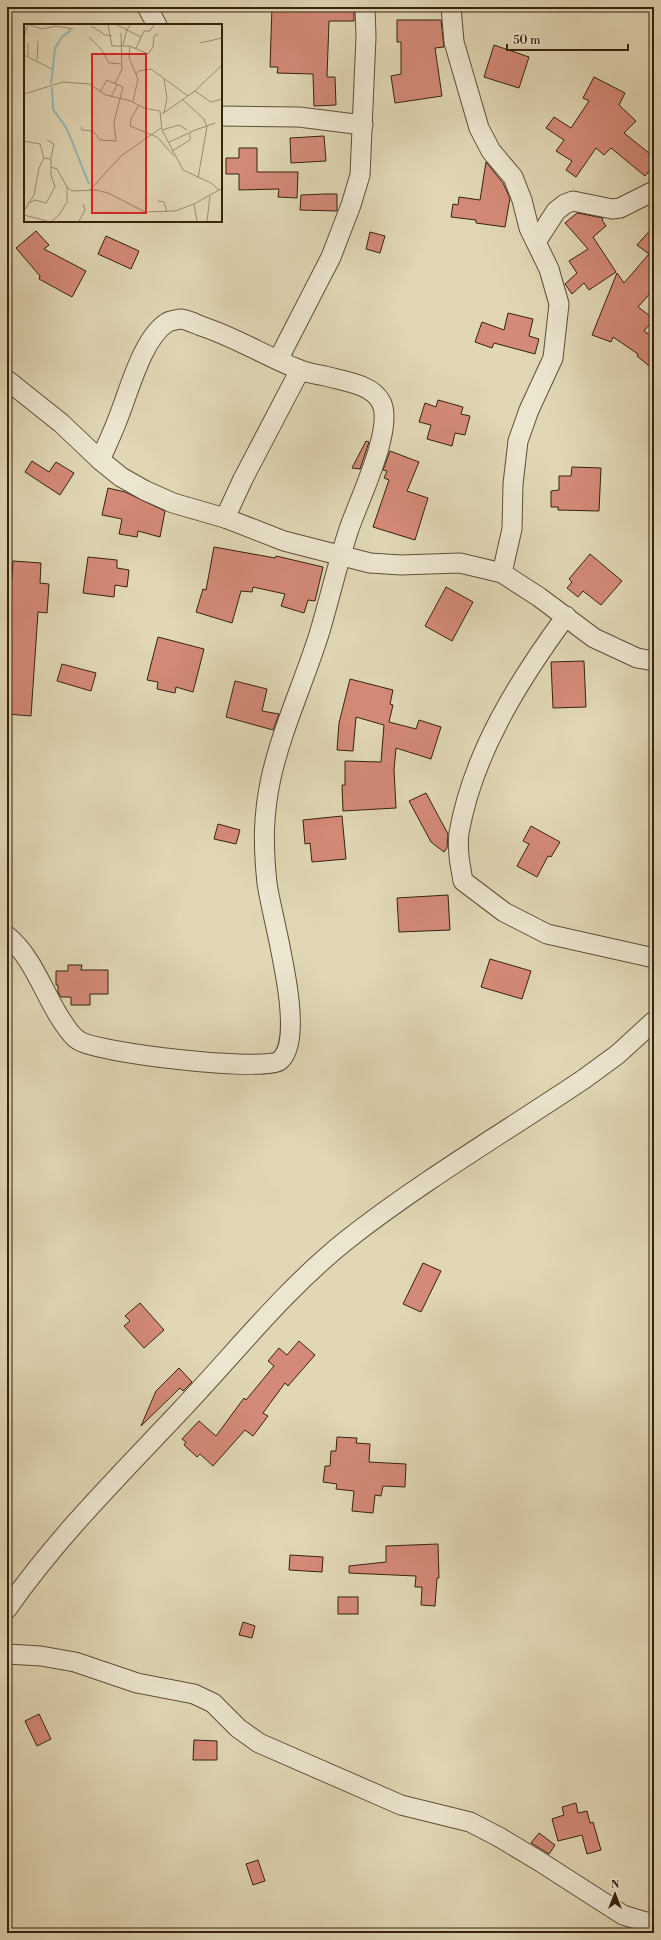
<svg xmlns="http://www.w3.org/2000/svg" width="661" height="1940" font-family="'Libre Bodoni',serif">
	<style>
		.building { fill: #d48a78; stroke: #35220e }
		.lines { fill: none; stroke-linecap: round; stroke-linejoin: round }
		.street-casing { stroke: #604f38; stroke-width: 21 }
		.street { stroke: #ece5cf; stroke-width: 19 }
		.inset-river { fill: none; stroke: #97b7b7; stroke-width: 2 }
		.inset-road { fill: none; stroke: #9c8f72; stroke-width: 1 }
		.view { fill: #d62828; fill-opacity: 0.15; stroke: #d62828; stroke-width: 2 }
		.inset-edge { fill: none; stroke: #35220e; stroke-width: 2 }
	</style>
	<rect width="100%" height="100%" fill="#e1d7b5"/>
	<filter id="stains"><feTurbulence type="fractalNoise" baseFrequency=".005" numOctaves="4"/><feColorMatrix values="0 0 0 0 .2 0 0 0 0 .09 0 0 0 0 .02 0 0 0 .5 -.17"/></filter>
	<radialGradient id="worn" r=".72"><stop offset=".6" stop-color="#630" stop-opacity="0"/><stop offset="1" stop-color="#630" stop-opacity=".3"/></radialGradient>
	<!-- building -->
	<g class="building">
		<polygon points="272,7 354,7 354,21 329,21 327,77 335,77 336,105 314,106 313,74 277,73 278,67 270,67"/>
		<polygon points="397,20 441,20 444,47 435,48 442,96 395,103 391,76 401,74 401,42 397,42"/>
		<polygon points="494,45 529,57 519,88 484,77"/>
		<polygon points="594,77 625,93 619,105 636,121 624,133 654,157 654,165 645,176 611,148 604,155 596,148 576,177 566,170 572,161 556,151 564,140 546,128 554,117 571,128 589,101 583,98"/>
		<polygon points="324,136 326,161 291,163 290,138"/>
		<polygon points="239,148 257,148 257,172 298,172 297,198 278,197 279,189 239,190 239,174 226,174 226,158 239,158"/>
		<polygon points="486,162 503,183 510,198 505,227 476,223 476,220 451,217 453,204 458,205 459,197 480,200"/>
		<polygon points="324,194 337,194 337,211 300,210 301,195"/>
		<polygon points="577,213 603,218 602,220 606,226 593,237 616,272 589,290 584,283 572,294 565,284 577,273 569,261 588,249 565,223"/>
		<polygon points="654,226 654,289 638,307 654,319 644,331 654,338 654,370 637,356 638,354 613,337 611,342 592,335 617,273 624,283 649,254 637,245"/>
		<polygon points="36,231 49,245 44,249 86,271 72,297 39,279 40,276 16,248"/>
		<polygon points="370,232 385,236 380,253 366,249"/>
		<polygon points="106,236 139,251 131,269 98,254"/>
		<polygon points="508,313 533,319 529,336 539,339 535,354 494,343 492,348 475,342 482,322 504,330"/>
		<polygon points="438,400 463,407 461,414 470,416 465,435 455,433 452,446 427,439 431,425 419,422 425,403 436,407"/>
		<polygon points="366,441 369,442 360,469 352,468"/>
		<polygon points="390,451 419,462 407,491 428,498 415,540 373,527 389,480 384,478 387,471 383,470"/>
		<polygon points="32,461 49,472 56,462 74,473 60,495 25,472"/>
		<polygon points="572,467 601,468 599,511 558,510 558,507 551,507 551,491 559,490 559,476 571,476"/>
		<polygon points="108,488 125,492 165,511 160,537 138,531 137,537 119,534 122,519 102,515"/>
		<polygon points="214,547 275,558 276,556 323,567 315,601 308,600 304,613 281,606 285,594 253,587 252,592 241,591 232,623 196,612 203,589 206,590"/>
		<polygon points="590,554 622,581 601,605 583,591 578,597 567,588 572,582 569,579"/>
		<polygon points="88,557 117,560 117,568 129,570 127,587 115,585 114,597 83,593"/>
		<polygon points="13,561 41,563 40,583 49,584 47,613 38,612 31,716 7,714 7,646"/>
		<polygon points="446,587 473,602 452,641 425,626"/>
		<polygon points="158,637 204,649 193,692 176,687 175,693 157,689 158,682 147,680"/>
		<polygon points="584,661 586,707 553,708 551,662"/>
		<polygon points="62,664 96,673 91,691 57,681"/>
		<polygon points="350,679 393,690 390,704 393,705 389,722 416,729 419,720 441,727 431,759 396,748 394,770 396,808 343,811 342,785 345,785 345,761 381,762 384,725 356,717 353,751 337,750 339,723"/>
		<polygon points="235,681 267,689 262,711 279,714 273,730 226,717"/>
		<polygon points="426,793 448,834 447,848 444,852 431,842 409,801"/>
		<polygon points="342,816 346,859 312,862 310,843 305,844 303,820"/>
		<polygon points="218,824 240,830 236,844 214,839"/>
		<polygon points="531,826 560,842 551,857 548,856 537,877 517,866 529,844 523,841"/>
		<polygon points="448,895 450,930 399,932 397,898"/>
		<polygon points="490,959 531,971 522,999 481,987"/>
		<polygon points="68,965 82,965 81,970 108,970 108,994 90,994 90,1005 71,1005 71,997 61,997 58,992 58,985 56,985 56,971 68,971"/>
		<polygon points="423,1263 441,1271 421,1312 403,1304"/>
		<polygon points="140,1303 164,1330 144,1348 124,1326 130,1321 125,1316"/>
		<polygon points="299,1341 315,1355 288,1386 285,1383 263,1413 268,1416 253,1436 245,1430 213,1466 200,1454 197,1457 184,1445 186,1442 182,1439 199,1421 216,1436 244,1398 246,1400 274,1366 268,1361 279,1348 287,1355"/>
		<polygon points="179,1368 192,1382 183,1391 180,1388 141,1426 156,1391"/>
		<polygon points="337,1437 357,1438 356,1443 370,1444 369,1462 406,1464 405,1487 383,1486 381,1496 375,1495 373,1513 352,1511 354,1491 336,1489 337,1484 323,1482 325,1466 330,1466 331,1451 336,1451"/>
		<polygon points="438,1544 439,1578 437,1578 435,1606 421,1605 422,1587 415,1587 416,1576 349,1573 349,1566 386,1562 386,1546"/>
		<polygon points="290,1555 323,1557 322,1572 289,1570"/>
		<rect x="338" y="1597" width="20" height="17"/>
		<polygon points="243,1622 255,1626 252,1638 239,1635"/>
		<polygon points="39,1714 51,1739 37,1746 25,1721"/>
		<polygon points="194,1740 217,1741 217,1760 193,1760"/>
		<polygon points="576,1803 578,1813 587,1811 590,1823 593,1822 601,1850 587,1854 582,1835 558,1841 552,1819 564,1815 562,1807"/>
		<polygon points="539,1833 555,1845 549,1854 531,1843"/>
		<polygon points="258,1860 265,1881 253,1885 246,1864"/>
	</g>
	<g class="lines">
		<!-- street casing -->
		<g class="street-casing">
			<g id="street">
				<polyline points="147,7 157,25"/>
				<polyline points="451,7 454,42 479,128 491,151 513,177 522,200 529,228 549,269 559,304 553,358 529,410 518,441 513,484 512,529 502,573"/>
				<polyline points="221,116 299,117 363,125"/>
				<polyline points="536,242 556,211 565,204 573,201 612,209 620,208 654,191"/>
				<polyline points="278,360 331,257 351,205 360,175 366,37 365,7"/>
				<polyline points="7,380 61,423 100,460 121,477 144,490 173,503 225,518 284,541 370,563 401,565 460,563 502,573 539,597 594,638 637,658 654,661"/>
				<polyline points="225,518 243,479 300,370"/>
				<path d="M 566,616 C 519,680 473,753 459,833 C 457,849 460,865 463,881 L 504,912 L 547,934 L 654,958"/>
				<path d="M 7,936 C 32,956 43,991 60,1018 C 65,1025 70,1035 78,1040 C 95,1053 263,1072 279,1061 C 309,1040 271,916 267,883 C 263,845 263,815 271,778 C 282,728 305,680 320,631 C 330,597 338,562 349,529 C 358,502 395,427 381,402 C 372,384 343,381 325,376 C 316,374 306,373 298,369 C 265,356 235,337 201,326 C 196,324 188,320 181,319 C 180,319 169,321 168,322 C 142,337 128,395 117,421 C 112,434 106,447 100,460"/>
				<path d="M 7,1609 C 58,1536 121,1474 182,1409 C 236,1352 285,1289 348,1239 C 422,1181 505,1132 584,1079 L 618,1054 L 654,1021"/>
				<polyline points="7,1654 41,1656 75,1662 137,1683 194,1694 213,1703 238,1728 259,1743 401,1805 470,1822 499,1837 539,1861 623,1915 646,1922 654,1922"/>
			</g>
		</g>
		<!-- street -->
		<use href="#street" class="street"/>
	</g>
	<!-- overview -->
	<g transform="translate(24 24)">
		<rect width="198" height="198" fill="#e1d7b5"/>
		<path class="inset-river" d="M 27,60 L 31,24 L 38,13 L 47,6M 28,63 L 29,85 L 43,105 L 65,160"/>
		<path class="inset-road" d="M 6,1 L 18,5 L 32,2 L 49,5M 84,1 L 88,22 L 106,22 L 124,30 L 129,23 L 130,12 L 134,10M 93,1 L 117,13M 67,2 L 81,11 L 88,12M 0,13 L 4,1M 65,13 L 77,25 L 85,39 L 98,40M 176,19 L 198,14M 99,21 L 103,5 L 107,1M 106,22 L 105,34 L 114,55 L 109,77M 112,24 L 120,7 L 126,7 L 130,1M 0,31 L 28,45M 4,32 L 4,19M 13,36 L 14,17M 112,50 L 115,47 L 127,45 L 164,72M 140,55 L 143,74 L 140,89M 91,60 L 98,45 L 97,9M 171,67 L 187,78 L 198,75M 0,70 L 39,58 L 65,60 L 82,71 L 107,77 L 120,84 L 136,87 L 138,106 L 159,146 L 187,159 L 195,166 L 198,165M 87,73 L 93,61M 159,76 L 180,95 L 183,103 L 174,154M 115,81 L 107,95 L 106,102 L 133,113 L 150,132M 138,90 L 171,67 L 198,41M 57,103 L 58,106 L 69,107 L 76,116 L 92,117 L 90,98 L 99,63 L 83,56 L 76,68M 138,106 L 155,101 L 163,106M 23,116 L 30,120 L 27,134M 0,117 L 16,120 L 20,134 L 15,144 L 10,171 L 0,187M 145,118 L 165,109M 148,127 L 166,116 L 166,108 L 191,99M 27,143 L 33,145 L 43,163 L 48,167 L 72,166 L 84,169 L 121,188 L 151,187 L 170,180 L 195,166M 66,166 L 97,132 L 137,104M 134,177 L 140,178 L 143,188M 5,179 L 11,176 L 22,179 L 31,163 L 27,151 L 27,135 L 20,134M 170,180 L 173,197M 0,191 L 23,197M 28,197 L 35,191 L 43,178 L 43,163M 55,197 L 61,186 L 59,180M 183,197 L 186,172"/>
		<path class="view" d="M 68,30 L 122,30 L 122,189 L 68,189 Z"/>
		<rect width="198" height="198" class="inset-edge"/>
	</g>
	<!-- margin -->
	<rect width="661" height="1940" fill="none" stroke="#e1d7b5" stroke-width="24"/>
	<rect x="8" y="8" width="645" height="1924" fill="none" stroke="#35220e" stroke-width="2"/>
	<rect x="12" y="12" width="637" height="1916" fill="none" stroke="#35220e"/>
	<!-- north arrow -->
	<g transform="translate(615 1894)" stroke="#ece5cf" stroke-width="3" paint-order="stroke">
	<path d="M0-3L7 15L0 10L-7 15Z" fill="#35220e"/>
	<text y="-6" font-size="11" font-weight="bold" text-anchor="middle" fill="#35220e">N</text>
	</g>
	<!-- scale -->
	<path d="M507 44v6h121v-6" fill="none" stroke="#35220e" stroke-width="2"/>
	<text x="513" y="44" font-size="12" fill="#35220e" stroke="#ece5cf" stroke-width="3" paint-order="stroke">50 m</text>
	<rect width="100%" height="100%" filter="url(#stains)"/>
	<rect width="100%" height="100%" fill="url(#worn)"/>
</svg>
